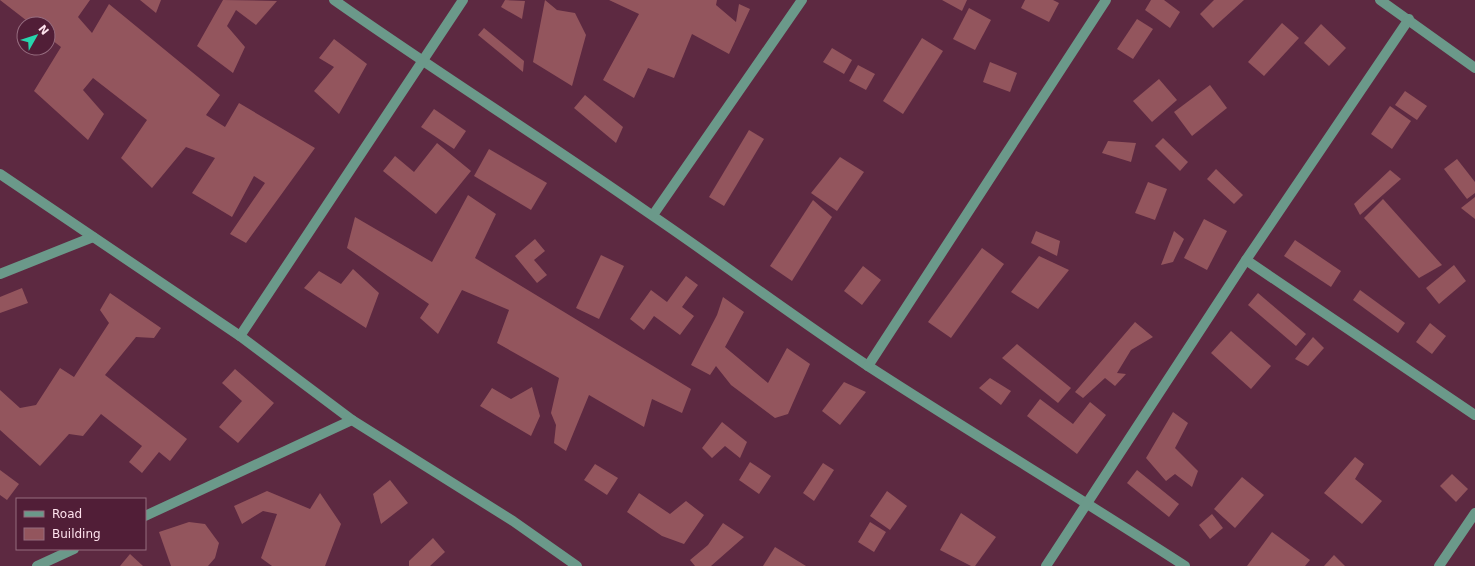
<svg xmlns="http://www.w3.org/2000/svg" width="1475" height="566" font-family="'DejaVu Sans',sans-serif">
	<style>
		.building { fill: #93555d }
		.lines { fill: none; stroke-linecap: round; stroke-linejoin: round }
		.minor { stroke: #6b998a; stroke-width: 10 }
	</style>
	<rect width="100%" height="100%" fill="#5d2941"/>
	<!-- building -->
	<g class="building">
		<polygon points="0,0 90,0 78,17 92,33 109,4 220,95 206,115 225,127 239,103 315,148 246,243 230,234 265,183 254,176 232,217 192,193 215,158 186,147 152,188 121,158 147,120 93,78 83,90 104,114 88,140 34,91 61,47 48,37 48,24 31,24"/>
		<polygon points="140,0 161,0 156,13"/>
		<polygon points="223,0 277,1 256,25 236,10 227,26 245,47 233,73 197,46"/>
		<polygon points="505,0 525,1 522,19 501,7"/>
		<polygon points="545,0 557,10 575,13 586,35 572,86 533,62"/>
		<polygon points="609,0 717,0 716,5 736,22 739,4 750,9 729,54 692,34 674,78 648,68 634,98 603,80 639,14"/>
		<polygon points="942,0 967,0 962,11"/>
		<polygon points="1025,0 1053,0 1059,3 1049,22 1021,8"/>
		<polygon points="1151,0 1164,0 1180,12 1170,28 1145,10"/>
		<polygon points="1214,0 1244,0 1213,28 1200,14"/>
		<polygon points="969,8 991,20 975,50 953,39"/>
		<polygon points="1137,19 1153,29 1133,59 1117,49"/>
		<polygon points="1282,23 1299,38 1264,76 1248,62"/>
		<polygon points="1321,24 1346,48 1329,66 1304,43"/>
		<polygon points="484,28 524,61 523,72 478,35"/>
		<polygon points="922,38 943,51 903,114 883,101"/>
		<polygon points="334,39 367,64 339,114 314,91 334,67 319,58"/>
		<polygon points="832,48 852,60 844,74 823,62"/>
		<polygon points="990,62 1017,73 1010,92 983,82"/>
		<polygon points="858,65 875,74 866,90 849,81"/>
		<polygon points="1159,79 1177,100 1152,122 1133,101"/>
		<polygon points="1210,85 1227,108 1192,136 1174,112"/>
		<polygon points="1405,91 1427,106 1417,120 1395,105"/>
		<polygon points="585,95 623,127 616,143 574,108"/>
		<polygon points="1390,106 1411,121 1392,149 1371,134"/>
		<polygon points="434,109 466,131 454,149 421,127"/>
		<polygon points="749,130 764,139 724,206 709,197"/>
		<polygon points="1163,138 1188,162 1180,171 1155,146"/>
		<polygon points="1108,141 1136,143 1131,162 1102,153"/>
		<polygon points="437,143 471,171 436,214 383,171 395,156 414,172"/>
		<polygon points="489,149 547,183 531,210 474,176"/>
		<polygon points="840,157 864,172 837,211 811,193"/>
		<polygon points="1457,159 1475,182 1475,193 1467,199 1444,169"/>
		<polygon points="1216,169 1243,195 1234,204 1207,179"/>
		<polygon points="1390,170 1401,179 1360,215 1354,204"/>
		<polygon points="1148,182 1167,189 1155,220 1135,213"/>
		<polygon points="468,195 496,214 475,258 691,389 682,413 652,399 644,427 589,395 566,451 554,443 556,425 551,413 559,378 497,343 509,310 462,290 438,334 420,318 429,304 347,248 355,217 432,262"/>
		<polygon points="1475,197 1475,219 1461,208"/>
		<polygon points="1383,199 1442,265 1419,278 1364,218"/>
		<polygon points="813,200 832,217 792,281 770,266"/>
		<polygon points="1204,219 1227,231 1207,270 1184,258"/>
		<polygon points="1036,231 1060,241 1057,256 1031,243"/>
		<polygon points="1174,231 1184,239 1173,262 1161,265"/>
		<polygon points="535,239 545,251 534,260 547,275 537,283 515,256"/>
		<polygon points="1295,240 1341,271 1331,287 1284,256"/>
		<polygon points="982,248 1004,264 951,338 928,322"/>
		<polygon points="601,255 624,266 599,319 576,308"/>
		<polygon points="1039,256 1069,270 1038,309 1011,292"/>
		<polygon points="1454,265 1466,281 1439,304 1426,288"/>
		<polygon points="863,266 881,280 862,305 844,291"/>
		<polygon points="353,269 379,293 366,328 304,288 319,271 341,284"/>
		<polygon points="686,276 698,285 682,307 694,316 680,335 654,316 644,330 630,319 651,290 667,302"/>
		<polygon points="22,288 28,303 0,313 0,297"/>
		<polygon points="1360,290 1405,323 1398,333 1353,300"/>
		<polygon points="110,293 161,328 154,338 136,337 105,375 187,439 170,461 159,452 142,473 129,462 142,446 101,414 83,436 69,434 40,466 0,430 0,390 20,408 36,405 60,368 74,377 109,323 100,310"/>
		<polygon points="1258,293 1306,334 1296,346 1248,305"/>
		<polygon points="723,297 744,312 725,347 768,383 787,348 810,364 788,414 775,418 731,385 716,366 710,375 691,365 717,315"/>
		<polygon points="1135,322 1153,337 1131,350 1117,373 1126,374 1115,386 1105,378 1083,398 1075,392"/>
		<polygon points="1430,323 1446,336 1432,354 1416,342"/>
		<polygon points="1231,331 1271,366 1251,389 1211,353"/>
		<polygon points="1313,337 1324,348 1308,366 1295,359"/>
		<polygon points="1017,344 1071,388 1058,403 1002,358"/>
		<polygon points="235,369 274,403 238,443 219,427 242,401 222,383"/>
		<polygon points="990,378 1011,391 1001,405 979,388"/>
		<polygon points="844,382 866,392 840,425 822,411"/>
		<polygon points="532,387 540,416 531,436 480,406 492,388 511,399"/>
		<polygon points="1040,399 1073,424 1090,402 1106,415 1077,454 1027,416"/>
		<polygon points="1173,412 1188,423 1175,448 1198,471 1192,487 1175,474 1166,481 1146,458"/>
		<polygon points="722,422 747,442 740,458 725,446 712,458 702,448"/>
		<polygon points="1355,457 1364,464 1355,479 1382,501 1362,524 1324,493"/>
		<polygon points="750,462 771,476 759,494 739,480"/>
		<polygon points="823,463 834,470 814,501 803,493"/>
		<polygon points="595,464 618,478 607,495 584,480"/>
		<polygon points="0,470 19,484 7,500 0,495"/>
		<polygon points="1137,470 1179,504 1169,517 1127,483"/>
		<polygon points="1452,474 1468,489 1456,502 1440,486"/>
		<polygon points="1242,477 1264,495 1235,528 1214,509"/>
		<polygon points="390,480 408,503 381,524 373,494"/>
		<polygon points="267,491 310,509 320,493 341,524 325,566 272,566 261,558 277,514 263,511 242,524 234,506"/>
		<polygon points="887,491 907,506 890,530 870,516"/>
		<polygon points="639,493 670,514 686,501 704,515 684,544 662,536 627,512"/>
		<polygon points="961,513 996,537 975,566 971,566 940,550"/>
		<polygon points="1212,514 1223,528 1210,539 1199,525"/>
		<polygon points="189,522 205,524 219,543 215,558 208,566 171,566 159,532"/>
		<polygon points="870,522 886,532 874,552 858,542"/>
		<polygon points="723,523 744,537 711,566 695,566 690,560 708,545"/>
		<polygon points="1272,532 1310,560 1305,566 1247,566"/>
		<polygon points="433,538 445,552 430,566 409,566 409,561"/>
		<polygon points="775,547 806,566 763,566"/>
		<polygon points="130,554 143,566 120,566"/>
		<polygon points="1334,555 1345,566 1324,566"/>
	</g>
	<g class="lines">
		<!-- minor -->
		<g class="minor">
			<path d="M 334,0 C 439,74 548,142 653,216 C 725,265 795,318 868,366 C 973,434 1080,498 1185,566"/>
			<polyline points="1380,0 1475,68"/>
			<polyline points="0,174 240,336 352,420 513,521 577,566"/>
			<polyline points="653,215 802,0"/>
			<polyline points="1246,260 1475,415"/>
			<polyline points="0,274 93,237"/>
			<polyline points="240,336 463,0"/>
			<polyline points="868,366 1106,0"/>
			<polyline points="145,516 352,420"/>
			<polyline points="37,566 74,549"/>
			<polyline points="1046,566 1246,260 1409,19"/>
			<polyline points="1439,566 1475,513"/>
		</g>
	</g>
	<!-- legend -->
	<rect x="16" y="498" width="130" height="52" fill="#511e37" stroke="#966c7f"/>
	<rect x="24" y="511" width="20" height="6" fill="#6b998a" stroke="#966c7f"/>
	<text x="52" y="518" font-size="12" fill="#fde1ec">Road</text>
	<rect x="24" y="528" width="20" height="12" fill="#93555d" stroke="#966c7f"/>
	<text x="52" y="538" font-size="12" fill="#fde1ec">Building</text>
	<!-- north arrow -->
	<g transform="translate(36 36) rotate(51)"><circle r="19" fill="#511e37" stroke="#966c7f"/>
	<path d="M0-3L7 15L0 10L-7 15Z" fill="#27d5ad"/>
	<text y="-6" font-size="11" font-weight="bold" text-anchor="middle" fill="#fde1ec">N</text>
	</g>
</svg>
